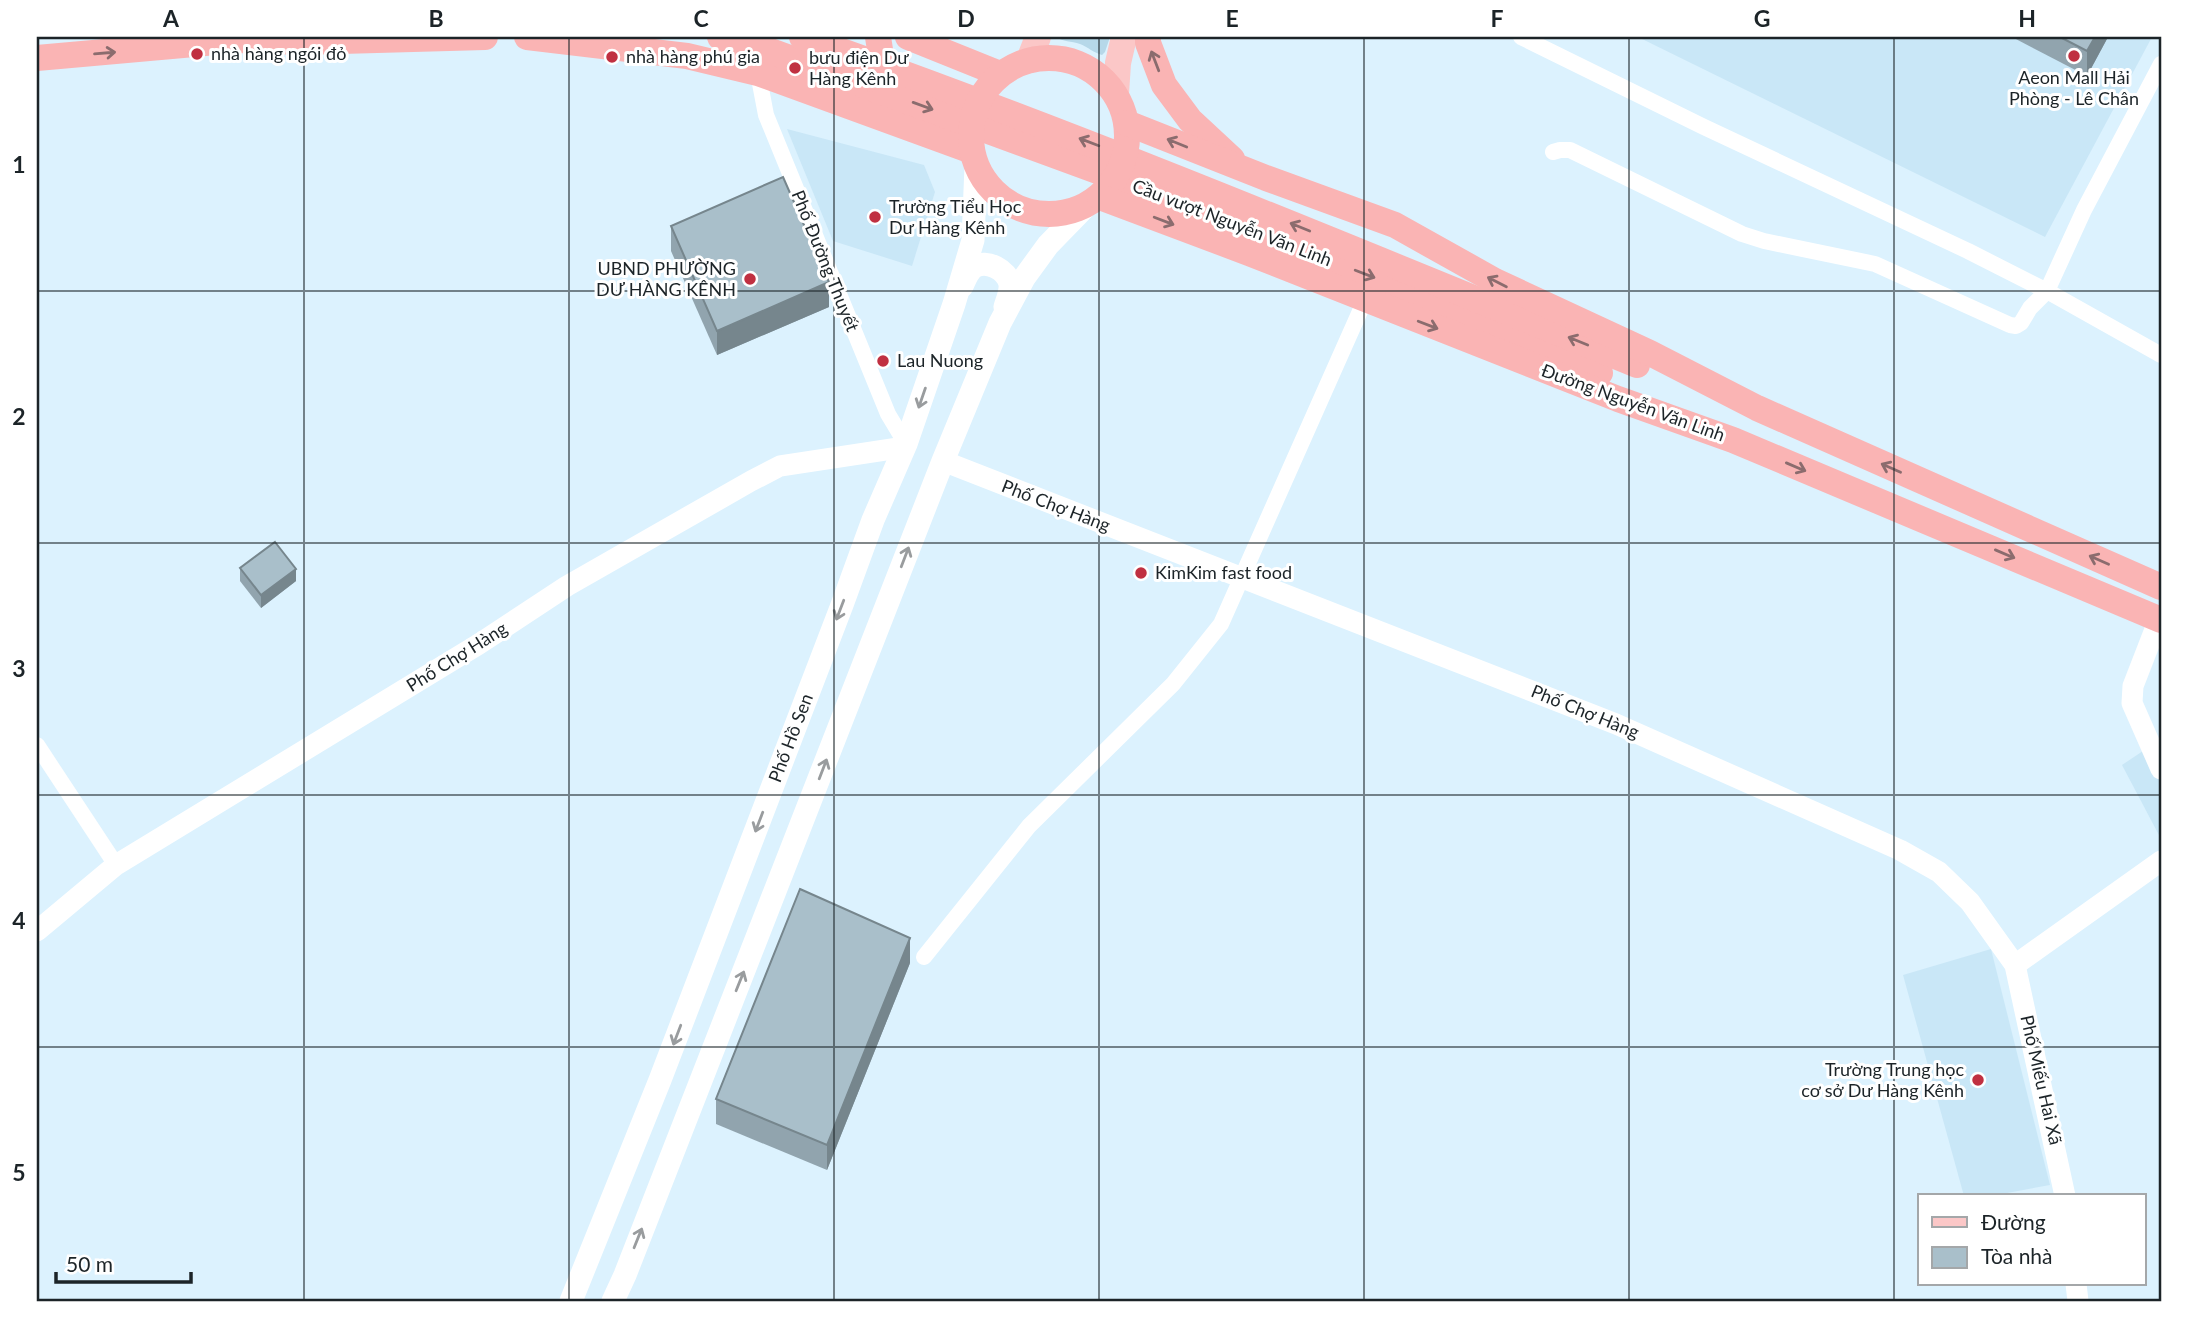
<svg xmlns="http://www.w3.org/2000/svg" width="2198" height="1338" font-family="Lato,sans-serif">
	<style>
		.built { fill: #c9e7f7 }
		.green { fill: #b6d8e9 }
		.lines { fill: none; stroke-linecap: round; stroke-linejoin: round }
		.minor { stroke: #fff; stroke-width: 16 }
		.tertiary { stroke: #fff; stroke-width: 21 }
		.secondary { stroke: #fff; stroke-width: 23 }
		.primary { stroke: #fbc7c7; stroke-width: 26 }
		.trunk { stroke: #fab4b4; stroke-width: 26 }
		.wall { fill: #91a4ae }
		.shaded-wall { fill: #76868d }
		.building { fill: #a9bfca; stroke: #76868d; stroke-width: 2 }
		.oneway { stroke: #8b6c6e }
		.oneway2 { stroke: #999c9e }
		.grid { fill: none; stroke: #1c2428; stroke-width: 2; stroke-opacity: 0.55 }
		.poi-dot { fill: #c03041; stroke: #fff; stroke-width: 2.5 }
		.labels { text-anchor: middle; stroke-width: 6; stroke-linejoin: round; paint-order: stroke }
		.poi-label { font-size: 18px; fill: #1c2428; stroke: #fff; text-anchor: start }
		.street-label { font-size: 18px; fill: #1c2428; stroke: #fff }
		.neatline { fill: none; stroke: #1c2428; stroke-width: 2.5 }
		.grid-label { font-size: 23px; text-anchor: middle; font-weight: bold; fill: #1c2428 }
	</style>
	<rect width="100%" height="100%" fill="#dcf2fe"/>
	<!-- built -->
	<g class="built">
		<polygon points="1638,37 2152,37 2045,237"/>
		<polygon points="787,129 924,165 935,192 912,266 833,241"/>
		<polygon points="2161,739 2161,839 2122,765"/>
		<polygon points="1991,949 2050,1185 1991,1196 1964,1196 1903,975"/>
	</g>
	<!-- green -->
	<path class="green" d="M 1056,37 L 1110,37 L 1105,52 L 1102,55 C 1094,53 1088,47 1080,44 C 1071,41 1063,42 1056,37 Z"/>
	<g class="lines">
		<!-- minor -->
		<g class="minor">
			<polyline points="1521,37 1704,127 1968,251 2047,291 2161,355"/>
			<polyline points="758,73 766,115 888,414 906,444"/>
			<polyline points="1553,152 1560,150 1570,150 1742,234 1764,241 1875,264 2010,325 2016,326 2021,323 2030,308 2047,291 2084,210 2161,64"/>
			<polyline points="37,745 116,865"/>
			<polyline points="924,957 1029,826 1173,684 1221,624 1365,300"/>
		</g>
		<!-- tertiary -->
		<g class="tertiary">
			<polyline points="943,461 1616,724 1900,850 1939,872 1970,902 2015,965 2065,1196"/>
			<polyline points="2159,619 2133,686 2132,703 2161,769"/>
			<polyline points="37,931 116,865 479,644 567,586 751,481 780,466 905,447"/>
			<polyline points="2015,965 2161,861"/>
			<polyline points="2076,1284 2078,1301"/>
		</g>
		<!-- secondary -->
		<g class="secondary">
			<path d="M 962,286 C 965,280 968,271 974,267 C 987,259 1007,270 1010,284 C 1011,292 1007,300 1005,307"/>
			<polyline points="571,1301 660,1080 842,605 873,520 906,444 954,304 973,240 976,166"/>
			<polyline points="613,1301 625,1275 943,461 1000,323 1024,278 1048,245 1085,207"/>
		</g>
		<!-- primary -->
		<g class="primary">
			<polyline points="1029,60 1038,37"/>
			<polyline points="1116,94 1118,63 1124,37"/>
		</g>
		<!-- trunk -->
		<g class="trunk">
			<polyline points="527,37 687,56 758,73 972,151"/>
			<polyline points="720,37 765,49 1163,195 1375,278 1600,373"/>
			<path d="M 802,37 C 1084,136 1360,252 1637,365"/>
			<polyline points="908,37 1000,74"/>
			<polyline points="1148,37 1148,43 1164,85 1190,120 1232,159"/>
			<circle cx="1049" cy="136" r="78"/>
			<polyline points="37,58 239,40 305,42 485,37"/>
			<polyline points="872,79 881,56 878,37"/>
			<polyline points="1127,123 1266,178 1395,225 1495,281 1650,353 1757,408 2161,587"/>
			<polyline points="1100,197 1249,253 1618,399 1733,440 2161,620"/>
		</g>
	</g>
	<!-- wall -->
	<g class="wall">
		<polygon points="2012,37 2108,37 2087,76"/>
		<polygon points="671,226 829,307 717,355 671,251"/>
		<polygon points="240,568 296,581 261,608 240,581"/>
		<polygon points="910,963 827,1170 716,1124 716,1099"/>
	</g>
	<!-- shaded-wall -->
	<g class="shaded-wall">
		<polygon points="2095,37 2108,37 2087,76 2087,51"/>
		<polygon points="829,282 829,307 717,355 717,331"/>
		<polygon points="296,569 296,581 261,608 261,595"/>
		<polygon points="910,938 910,963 827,1170 827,1145"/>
	</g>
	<!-- building -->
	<g class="building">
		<polygon points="2060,37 2095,37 2087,51"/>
		<polygon points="783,177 829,282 717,331 671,226"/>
		<polygon points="275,542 296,569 261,595 240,568"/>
		<polygon points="800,889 910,938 827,1145 716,1099"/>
	</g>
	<!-- one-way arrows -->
	<defs><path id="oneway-shaft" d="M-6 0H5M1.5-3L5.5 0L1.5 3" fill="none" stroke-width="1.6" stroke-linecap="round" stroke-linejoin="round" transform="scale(1.75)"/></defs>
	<g class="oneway">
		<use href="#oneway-shaft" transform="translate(105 53) rotate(-5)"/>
		<use href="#oneway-shaft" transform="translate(1155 61) rotate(-111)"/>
		<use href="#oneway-shaft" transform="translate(923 106) rotate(20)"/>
		<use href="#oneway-shaft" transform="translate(1089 142) rotate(-159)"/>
		<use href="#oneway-shaft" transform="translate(1177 143) rotate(-158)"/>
		<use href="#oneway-shaft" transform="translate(1164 221) rotate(21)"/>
		<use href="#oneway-shaft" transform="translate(1300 227) rotate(-158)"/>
		<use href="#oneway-shaft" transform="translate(1365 274) rotate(21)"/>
		<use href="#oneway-shaft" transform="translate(1497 282) rotate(-153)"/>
		<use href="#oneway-shaft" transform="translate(1428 325) rotate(21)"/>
		<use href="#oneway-shaft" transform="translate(1578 341) rotate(-158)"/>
		<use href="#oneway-shaft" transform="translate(1796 467) rotate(23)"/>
		<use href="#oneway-shaft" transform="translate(1891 468) rotate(-156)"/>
		<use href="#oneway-shaft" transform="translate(2005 554) rotate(23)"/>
		<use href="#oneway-shaft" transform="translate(2099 560) rotate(-156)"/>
	</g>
	<g class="oneway2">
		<use href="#oneway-shaft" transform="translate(922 398) rotate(109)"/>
		<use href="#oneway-shaft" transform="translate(905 557) rotate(-69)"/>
		<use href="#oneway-shaft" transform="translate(840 610) rotate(111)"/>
		<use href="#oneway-shaft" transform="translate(823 769) rotate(-69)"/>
		<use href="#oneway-shaft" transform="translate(759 822) rotate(111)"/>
		<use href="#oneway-shaft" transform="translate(740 981) rotate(-68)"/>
		<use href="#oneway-shaft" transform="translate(677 1035) rotate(111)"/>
		<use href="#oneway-shaft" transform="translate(638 1238) rotate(-68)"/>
	</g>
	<!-- grid -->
	<path class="grid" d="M 304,37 L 304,1301M 569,37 L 569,1301M 834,37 L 834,1301M 1099,37 L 1099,1301M 1364,37 L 1364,1301M 1629,37 L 1629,1301M 1894,37 L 1894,1301M 37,291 L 2161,291M 37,543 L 2161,543M 37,795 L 2161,795M 37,1047 L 2161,1047"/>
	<!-- markers -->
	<g class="poi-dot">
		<circle cx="197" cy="54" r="7"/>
		<circle cx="2074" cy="56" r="7"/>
		<circle cx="612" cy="57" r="7"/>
		<circle cx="795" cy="68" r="7"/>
		<circle cx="875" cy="217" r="7"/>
		<circle cx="750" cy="279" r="7"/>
		<circle cx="883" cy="361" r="7"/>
		<circle cx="1141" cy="573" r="7"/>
		<circle cx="1978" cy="1080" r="7"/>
	</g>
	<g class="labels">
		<!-- poi labels -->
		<g class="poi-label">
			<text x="211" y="60">nhà hàng ngói đỏ</text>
			<text x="626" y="63">nhà hàng phú gia</text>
			<text x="809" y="64">bưu điện Dư<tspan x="809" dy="21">Hàng Kênh</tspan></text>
			<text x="2074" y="84" text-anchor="middle">Aeon Mall Hải<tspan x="2074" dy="21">Phòng - Lê Chân</tspan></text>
			<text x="889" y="213">Trường Tiểu Học<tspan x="889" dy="21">Dư Hàng Kênh</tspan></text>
			<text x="736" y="275" text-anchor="end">UBND PHƯỜNG<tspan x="736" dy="21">DƯ HÀNG KÊNH</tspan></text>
			<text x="897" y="367">Lau Nuong</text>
			<text x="1155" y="579">KimKim fast food</text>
			<text x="1964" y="1076" text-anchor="end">Trường Trung học<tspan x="1964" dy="21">cơ sở Dư Hàng Kênh</tspan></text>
		</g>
		<!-- street labels -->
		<g class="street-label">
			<text transform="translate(1232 223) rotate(21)" y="6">Cầu vượt Nguyễn Văn Linh</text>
			<text transform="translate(825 261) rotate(68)" y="6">Phố Đường Thuyết</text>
			<text transform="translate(1633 403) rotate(20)" y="6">Đường Nguyễn Văn Linh</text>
			<text transform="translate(1056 506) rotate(21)" y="6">Phố Chợ Hàng</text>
			<text transform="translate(457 657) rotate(-32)" y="6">Phố Chợ Hàng</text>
			<text transform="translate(1585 712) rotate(22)" y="6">Phố Chợ Hàng</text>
			<text transform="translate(791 738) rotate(-69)" y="6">Phố Hồ Sen</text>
			<text transform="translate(2041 1080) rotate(77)" y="6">Phố Miếu Hai Xã</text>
		</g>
	</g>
	<!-- border -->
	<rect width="2198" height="1338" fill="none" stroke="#ffffff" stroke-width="77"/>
	<!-- legend -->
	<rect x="1918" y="1194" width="228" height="91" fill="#ffffff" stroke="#a4a7a9" stroke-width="2"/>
	<rect x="1932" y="1217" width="35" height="10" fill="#fbc7c7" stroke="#a4a7a9" stroke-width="2"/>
	<text x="1981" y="1230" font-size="21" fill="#1c2428">Đường</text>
	<rect x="1932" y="1247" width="35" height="21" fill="#a9bfca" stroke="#a4a7a9" stroke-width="2"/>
	<text x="1981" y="1264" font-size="21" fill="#1c2428">Tòa nhà</text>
	<!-- scale -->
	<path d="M56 1272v10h135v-10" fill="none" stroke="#1c2428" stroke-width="3.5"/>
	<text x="66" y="1272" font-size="21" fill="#1c2428" stroke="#ffffff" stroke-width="5" paint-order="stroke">50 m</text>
	<rect x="38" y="38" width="2122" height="1262" class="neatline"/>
	<g class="grid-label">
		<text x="171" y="27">A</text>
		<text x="436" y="27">B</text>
		<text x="701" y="27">C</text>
		<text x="966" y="27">D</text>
		<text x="1232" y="27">E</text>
		<text x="1497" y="27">F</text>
		<text x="1762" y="27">G</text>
		<text x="2027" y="27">H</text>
		<text x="19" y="173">1</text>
		<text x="19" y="425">2</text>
		<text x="19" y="677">3</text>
		<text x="19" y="929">4</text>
		<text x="19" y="1181">5</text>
	</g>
</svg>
